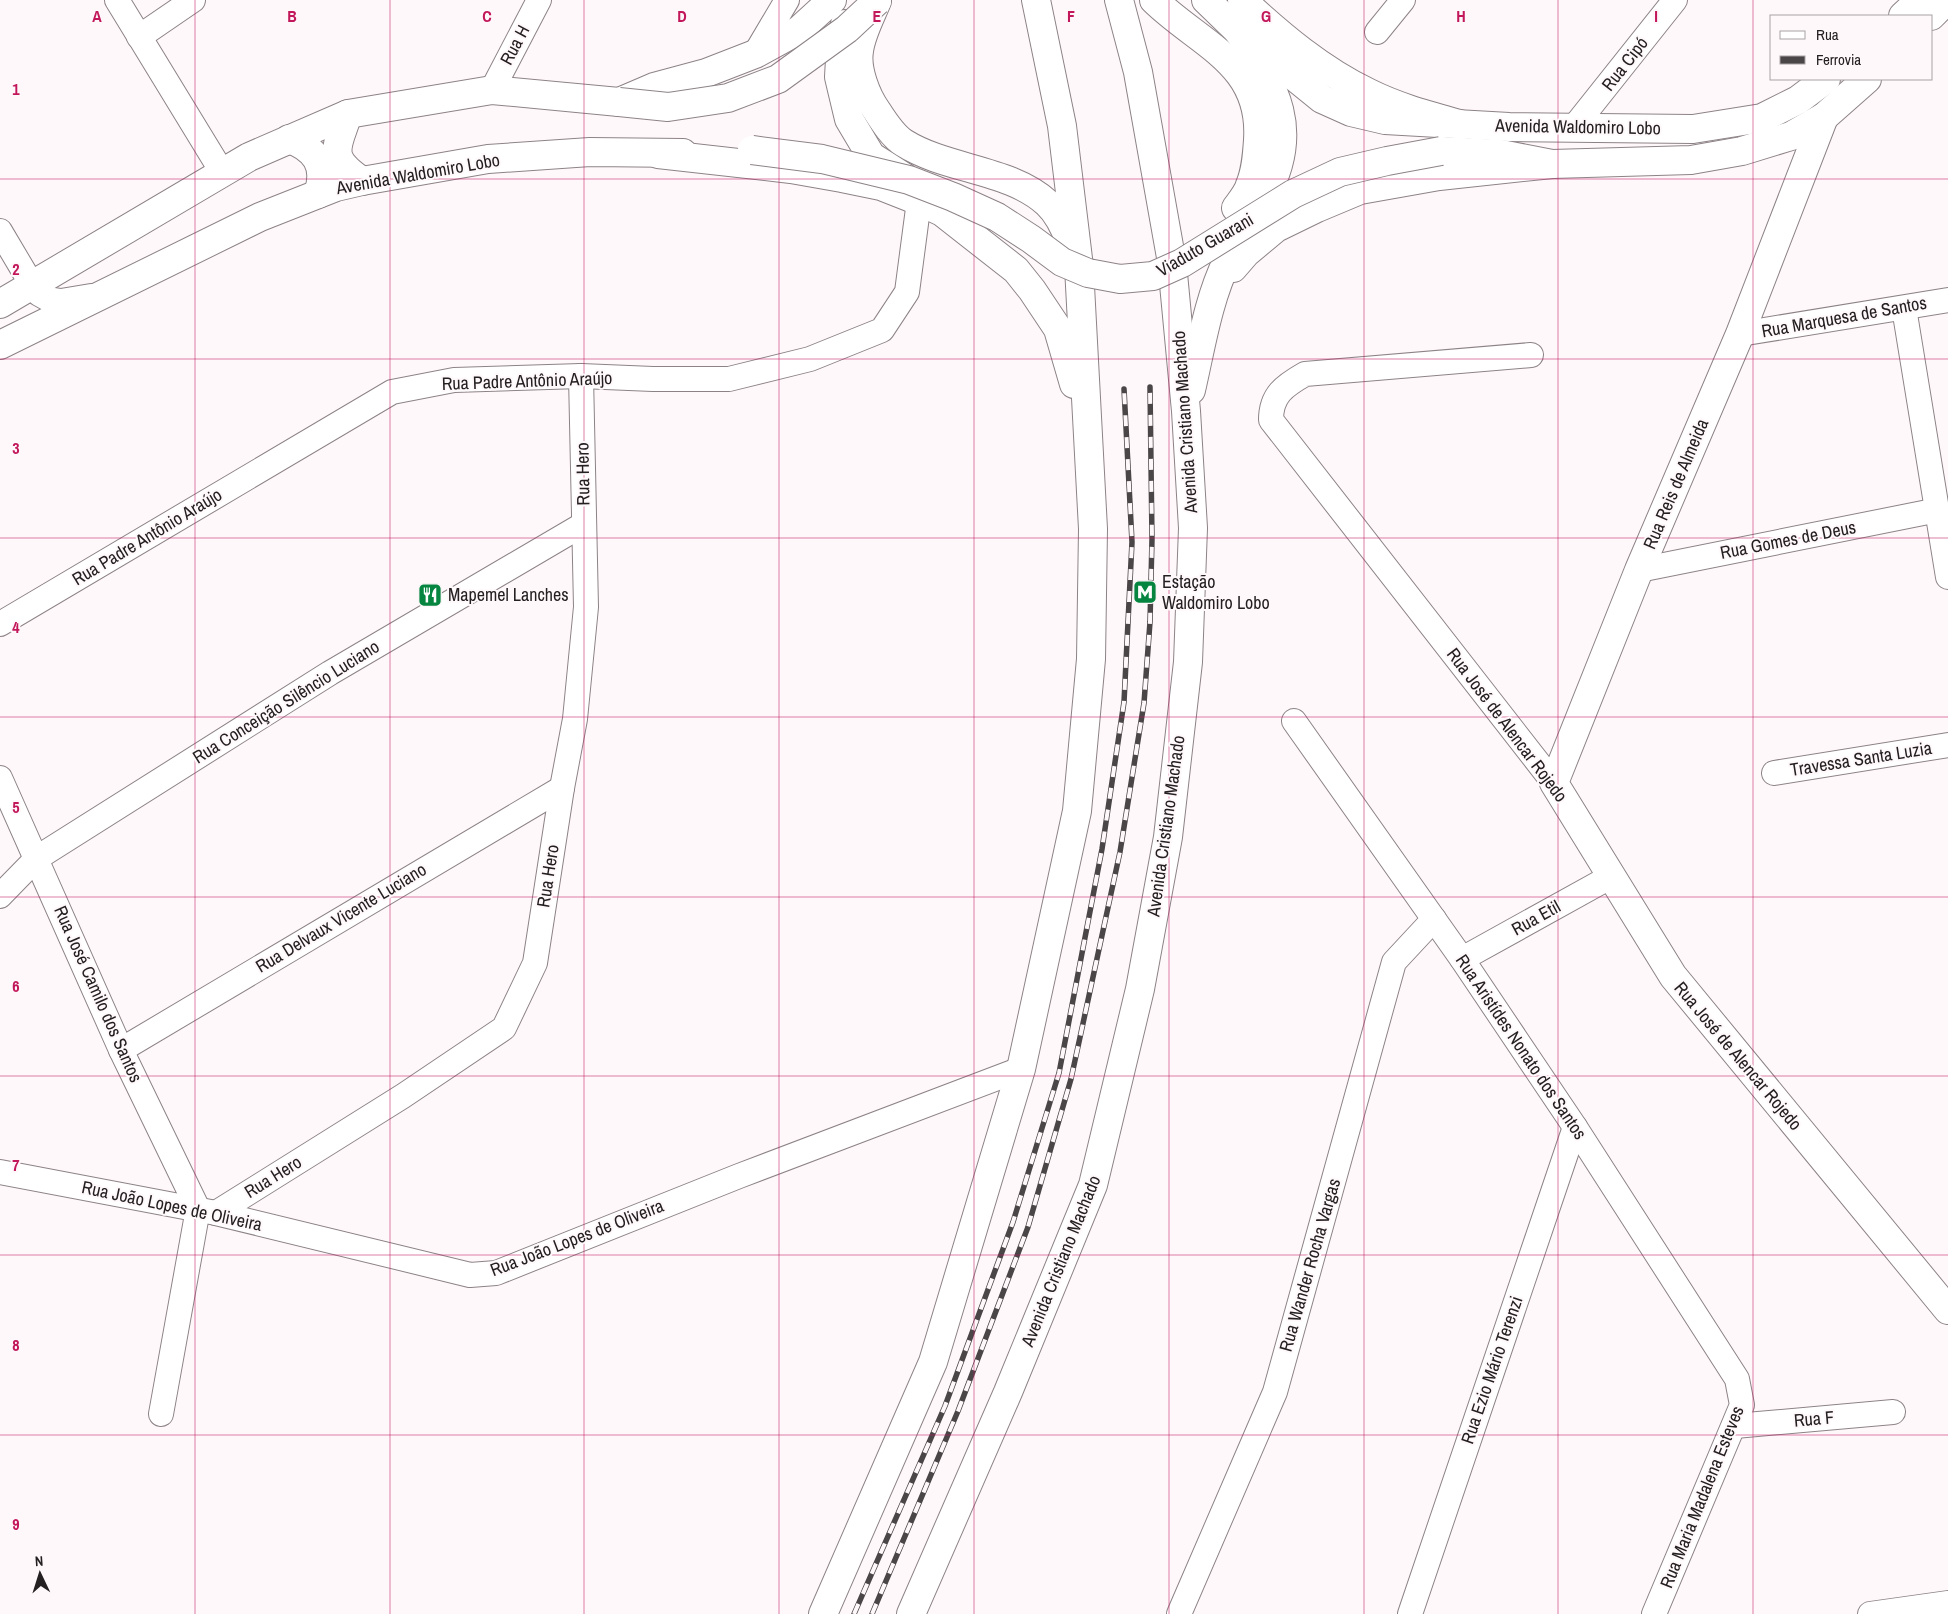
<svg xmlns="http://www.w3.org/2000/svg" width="1948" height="1614" font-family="'Archivo Narrow',sans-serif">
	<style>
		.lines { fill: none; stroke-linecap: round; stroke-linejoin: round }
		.street-casing { stroke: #8d8387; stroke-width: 26 }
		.secondary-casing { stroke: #8d8387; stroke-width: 30 }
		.highway-casing { stroke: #8d8387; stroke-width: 30 }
		.street { stroke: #fff; stroke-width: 24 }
		.secondary { stroke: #fff; stroke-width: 28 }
		.highway { stroke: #fff; stroke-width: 28 }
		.rail-casing { stroke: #4a4547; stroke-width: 5.5 }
		.rail { stroke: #fff8fb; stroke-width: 4; stroke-dasharray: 11; stroke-linecap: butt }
		.secondary-bridge-casing { stroke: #8d8387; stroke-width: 30; stroke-linecap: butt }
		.secondary-bridge { stroke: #fff; stroke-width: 28 }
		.grid { fill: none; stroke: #c2185b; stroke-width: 1; stroke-opacity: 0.55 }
		.labels { text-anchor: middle; stroke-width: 4; stroke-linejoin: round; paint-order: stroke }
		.street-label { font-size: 18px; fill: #242022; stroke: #fff8fb }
		.poi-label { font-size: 18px; fill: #242022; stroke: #fff8fb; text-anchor: start }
		.grid-label { font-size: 16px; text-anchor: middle; font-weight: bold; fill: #c2185b; stroke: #fff8fb; stroke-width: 4; stroke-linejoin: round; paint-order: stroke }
	</style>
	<rect width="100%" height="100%" fill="#fff8fb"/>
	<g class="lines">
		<!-- street casing -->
		<g class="street-casing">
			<g id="street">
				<polyline points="117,0 222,172"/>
				<polyline points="1377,32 1403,0"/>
				<polyline points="139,37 193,0"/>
				<polyline points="755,54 787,0"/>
				<polyline points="492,90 539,0"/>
				<polyline points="1574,127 1675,0"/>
				<polyline points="0,231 32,285 39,294 48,299 61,301 91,296"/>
				<polyline points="1904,308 1948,577"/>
				<polyline points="1740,334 1948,300"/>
				<path d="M 1531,355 L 1305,374 C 1284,386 1271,395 1271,420 L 1554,783"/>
				<polyline points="1639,570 1938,510"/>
				<polyline points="0,624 392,392 454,380 581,376 653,379 729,379 810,359 882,330 907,292 919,201"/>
				<polyline points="1294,721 1462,959 1575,1127 1737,1379 1742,1405 1654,1614"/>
				<polyline points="1774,773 1948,745"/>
				<polyline points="0,778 121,1050 198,1209 161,1414"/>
				<polyline points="0,896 37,858 330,673 584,524"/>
				<polyline points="1462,959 1610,877"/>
				<polyline points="121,1050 562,788"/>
				<polyline points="0,1172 216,1213 470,1275 496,1273 739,1176 1021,1069"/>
				<polyline points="216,1213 403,1096 504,1028 535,963 562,788 575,719 586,607 581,376"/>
				<polyline points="1735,1426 1893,1412"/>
				<polyline points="1179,1614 1275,1392 1394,962 1434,919"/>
				<polyline points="1410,1614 1575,1127"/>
				<polyline points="1870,1614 1948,1603"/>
			</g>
		</g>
		<!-- secondary casing -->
		<g class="secondary-casing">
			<g id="secondary">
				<polyline points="1206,0 1238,31 1322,99 1351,112 1385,120 1509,127 1693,129 1762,118 1798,100 1826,79"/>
				<polyline points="1903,16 1920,0"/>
				<polyline points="1931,16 1947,0"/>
				<path d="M 348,114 C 337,148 326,156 362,181"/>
				<polyline points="1824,117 1740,334 1639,570 1554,783 1673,976 1948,1310"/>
				<path d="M 289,139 C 315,148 328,166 318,194"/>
				<polyline points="1441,151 1501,154 1552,164 1691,160 1742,151 1791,136 1824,117 1867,79"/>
				<polyline points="0,304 249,157 348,114 492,90 619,102"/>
				<polyline points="0,345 260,217 336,187 362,181 488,159 590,152 683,153"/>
			</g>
		</g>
		<!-- highway casing -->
		<g class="highway-casing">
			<g id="highway">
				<path d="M 1154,0 C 1200,45 1263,63 1258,140 C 1257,155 1256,171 1250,185 C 1248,193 1241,201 1236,208"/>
				<path d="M 1242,0 C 1281,36 1321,70 1369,93 C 1399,108 1431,116 1463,125"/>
				<path d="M 877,1 C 871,16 861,34 859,51 C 856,69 866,96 877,111 C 884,122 893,136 904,143 C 947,170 1010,169 1047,203 C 1059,214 1065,228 1070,242"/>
				<polyline points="845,24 841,41 839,77 849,119 871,156 904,177"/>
				<polyline points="619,102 654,87 706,73 755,54 799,30 832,0"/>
				<polyline points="658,154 791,169 842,178 881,186 919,201 942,212 1016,270 1032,290 1058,329 1074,384"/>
				<polyline points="1233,268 1246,253 1276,228 1317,208 1360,190 1439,176 1552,164"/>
				<path d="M 1191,390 C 1201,347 1208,299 1228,259 C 1239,237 1253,217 1265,196 C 1301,131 1276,87 1238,31"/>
				<polyline points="823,1614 933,1362 1021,1069 1077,811 1091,659 1093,529 1079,267 1062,126 1036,0"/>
				<polyline points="911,1614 1008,1392 1093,1185 1140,989 1168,837 1188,662 1193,528 1186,411 1172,263 1138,72 1119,0"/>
			</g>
		</g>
		<!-- street -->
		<use href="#street" class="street"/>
		<!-- secondary -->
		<use href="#secondary" class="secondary"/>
		<!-- highway -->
		<use href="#highway" class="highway"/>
		<!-- rail casing -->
		<g class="rail-casing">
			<g id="rail">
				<polyline points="854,1614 945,1406 1013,1222 1059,1073 1102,849 1124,702 1132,542 1124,389"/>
				<polyline points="872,1614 958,1411 1028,1227 1071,1079 1120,852 1144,703 1150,622 1152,539 1150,387"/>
			</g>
		</g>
		<!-- rail -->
		<use href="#rail" class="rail"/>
		<!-- secondary-bridge casing -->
		<g class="secondary-bridge-casing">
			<g id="secondary-bridge">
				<polyline points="619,102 668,107 728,98 778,79 847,29 877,1"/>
				<polyline points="752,150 822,159 909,180 953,197 997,217 1031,239 1062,262 1088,273 1120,279 1153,276 1182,263 1293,194 1340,172 1387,161 1441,151"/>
			</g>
		</g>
		<!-- secondary-bridge -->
		<use href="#secondary-bridge" class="secondary-bridge"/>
	</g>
	<!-- grid -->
	<path class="grid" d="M 195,0 L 195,1614M 390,0 L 390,1614M 584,0 L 584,1614M 779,0 L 779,1614M 974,0 L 974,1614M 1169,0 L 1169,1614M 1364,0 L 1364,1614M 1558,0 L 1558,1614M 1753,0 L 1753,1614M 0,179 L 1948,179M 0,359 L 1948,359M 0,538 L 1948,538M 0,717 L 1948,717M 0,897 L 1948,897M 0,1076 L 1948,1076M 0,1255 L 1948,1255M 0,1435 L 1948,1435"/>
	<!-- icons -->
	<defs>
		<g id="metro-square" transform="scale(1.25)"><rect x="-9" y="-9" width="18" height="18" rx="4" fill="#05853f" stroke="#fff8fb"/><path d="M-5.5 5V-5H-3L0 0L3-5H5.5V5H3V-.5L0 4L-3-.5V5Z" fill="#fff"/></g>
		<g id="restaurant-square" transform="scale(1.25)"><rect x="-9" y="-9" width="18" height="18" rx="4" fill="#05853f" stroke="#fff8fb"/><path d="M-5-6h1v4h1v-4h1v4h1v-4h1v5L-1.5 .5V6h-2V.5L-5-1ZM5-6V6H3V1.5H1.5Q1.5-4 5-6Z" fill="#fff"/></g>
	</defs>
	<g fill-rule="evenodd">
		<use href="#metro-square" x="1145" y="592"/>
		<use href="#restaurant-square" x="430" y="595"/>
	</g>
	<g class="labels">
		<!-- street labels -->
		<g class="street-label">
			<text transform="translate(515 45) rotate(-62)" y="6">Rua H</text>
			<text transform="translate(1625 64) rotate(-52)" y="6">Rua Cipó</text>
			<text transform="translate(1578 127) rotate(1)" y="6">Avenida Waldomiro Lobo</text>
			<text transform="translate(418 174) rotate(-10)" y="6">Avenida Waldomiro Lobo</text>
			<text transform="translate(1205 245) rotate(-30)" y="6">Viaduto Guarani</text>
			<text transform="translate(1844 317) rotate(-10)" y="6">Rua Marquesa de Santos</text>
			<text transform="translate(527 381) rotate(-2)" y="6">Rua Padre Antônio Araújo</text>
			<text transform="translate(1185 422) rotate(-94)" y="6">Avenida Cristiano Machado</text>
			<text transform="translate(583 474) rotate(-91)" y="6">Rua Hero</text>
			<text transform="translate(1676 484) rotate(-67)" y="6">Rua Reis de Almeida</text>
			<text transform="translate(147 537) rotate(-31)" y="6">Rua Padre Antônio Araújo</text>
			<text transform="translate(1788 540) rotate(-11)" y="6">Rua Gomes de Deus</text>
			<text transform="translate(286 702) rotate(-32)" y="6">Rua Conceição Silêncio Luciano</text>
			<text transform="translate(1507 725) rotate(53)" y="6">Rua José de Alencar Rojedo</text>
			<text transform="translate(1861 759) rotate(-9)" y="6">Travessa Santa Luzia</text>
			<text transform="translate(1166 826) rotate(-82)" y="6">Avenida Cristiano Machado</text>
			<text transform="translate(548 876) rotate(-81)" y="6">Rua Hero</text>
			<text transform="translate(341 918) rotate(-31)" y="6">Rua Delvaux Vicente Luciano</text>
			<text transform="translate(1536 918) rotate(-29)" y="6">Rua Etil</text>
			<text transform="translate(98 994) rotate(66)" y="6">Rua José Camilo dos Santos</text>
			<text transform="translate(1521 1047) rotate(56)" y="6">Rua Aristídes Nonato dos Santos</text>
			<text transform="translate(1738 1056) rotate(50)" y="6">Rua José de Alencar Rojedo</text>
			<text transform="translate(273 1177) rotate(-32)" y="6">Rua Hero</text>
			<text transform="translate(172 1206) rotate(12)" y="6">Rua João Lopes de Oliveira</text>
			<text transform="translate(577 1238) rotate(-21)" y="6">Rua João Lopes de Oliveira</text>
			<text transform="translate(1061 1261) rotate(-68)" y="6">Avenida Cristiano Machado</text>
			<text transform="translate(1310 1265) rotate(-74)" y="6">Rua Wander Rocha Vargas</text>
			<text transform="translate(1492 1370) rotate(-71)" y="6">Rua Ezio Mário Terenzi</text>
			<text transform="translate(1814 1419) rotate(-5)" y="6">Rua F</text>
			<text transform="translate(1702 1497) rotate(-68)" y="6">Rua Maria Madalena Esteves</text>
		</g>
		<!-- poi labels -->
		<g class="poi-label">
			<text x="1162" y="588">Estação<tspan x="1162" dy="21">Waldomiro Lobo</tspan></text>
			<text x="448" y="601">Mapemel Lanches</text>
		</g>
	</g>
	<g class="grid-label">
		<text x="97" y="22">A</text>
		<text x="292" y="22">B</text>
		<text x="487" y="22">C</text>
		<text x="682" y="22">D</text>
		<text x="877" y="22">E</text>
		<text x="1071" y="22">F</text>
		<text x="1266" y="22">G</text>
		<text x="1461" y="22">H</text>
		<text x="1656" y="22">I</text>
		<text x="16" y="95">1</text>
		<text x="16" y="275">2</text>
		<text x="16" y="454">3</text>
		<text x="16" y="633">4</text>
		<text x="16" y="813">5</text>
		<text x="16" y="992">6</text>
		<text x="16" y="1171">7</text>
		<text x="16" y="1351">8</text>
		<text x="16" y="1530">9</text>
	</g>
	<!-- legend -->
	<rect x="1770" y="15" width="162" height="65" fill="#fff8fb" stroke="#a7a2a4"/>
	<rect x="1780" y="31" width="25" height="8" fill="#ffffff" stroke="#a7a2a4"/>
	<text x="1816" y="40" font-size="15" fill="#242022">Rua</text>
	<rect x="1780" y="56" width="25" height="8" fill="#4a4547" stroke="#a7a2a4"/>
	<text x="1816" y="65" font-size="15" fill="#242022">Ferrovia</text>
	<!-- north arrow -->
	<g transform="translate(40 1574) rotate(356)" stroke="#fff8fb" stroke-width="4" paint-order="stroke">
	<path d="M0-4L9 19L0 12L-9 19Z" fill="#242022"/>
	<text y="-8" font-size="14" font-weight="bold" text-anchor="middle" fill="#242022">N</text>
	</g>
</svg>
